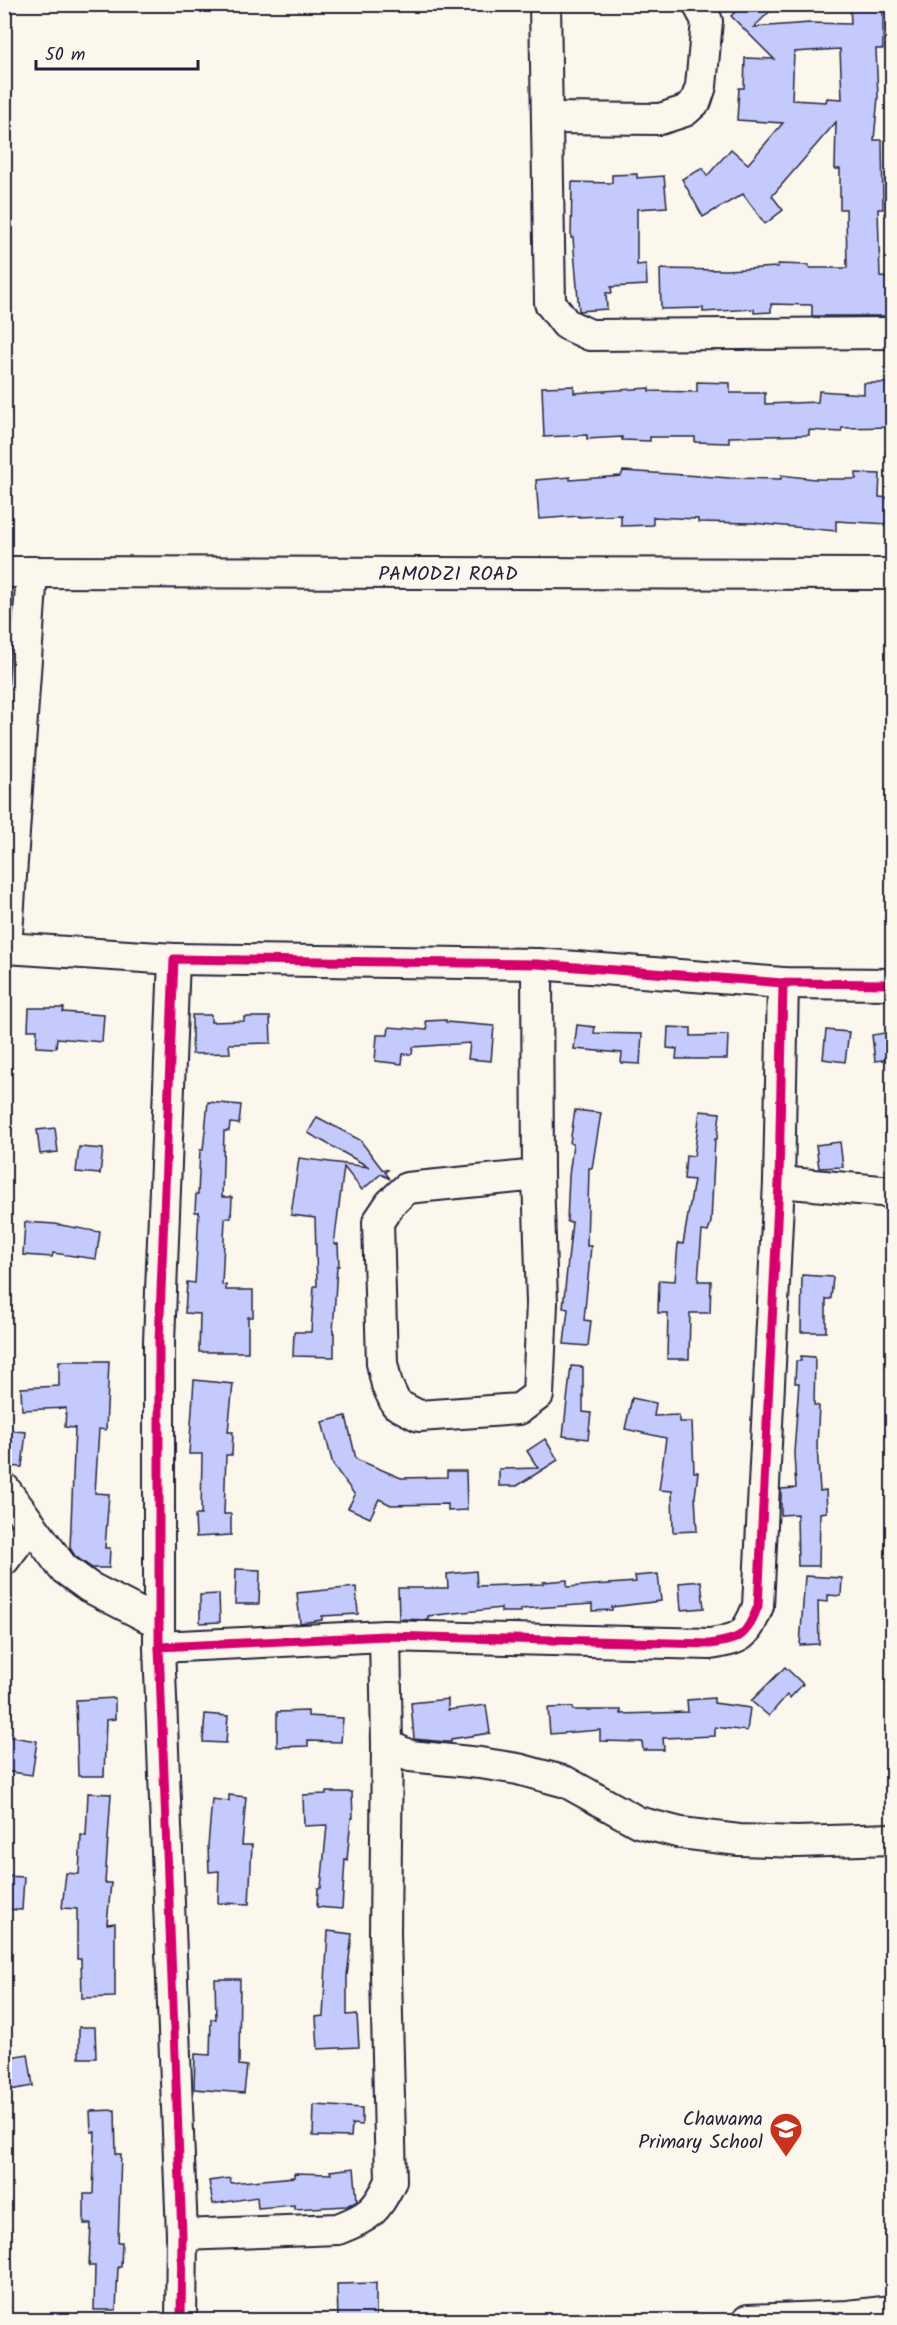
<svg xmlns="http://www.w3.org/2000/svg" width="897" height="2325" font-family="Kalam,sans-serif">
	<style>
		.building { fill: #c4cafc; stroke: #22223b; stroke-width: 1.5; fill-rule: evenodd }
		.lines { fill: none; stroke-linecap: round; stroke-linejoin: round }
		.minor-casing { stroke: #22223b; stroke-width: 34 }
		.minor { stroke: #fbf7ec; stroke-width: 30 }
		.cycleway-casing { stroke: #fbf7ec; stroke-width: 13 }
		.cycleway { stroke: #d6006c; stroke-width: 9 }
		.labels { text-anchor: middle; stroke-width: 5; stroke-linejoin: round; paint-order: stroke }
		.street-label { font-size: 20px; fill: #22223b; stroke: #fbf7ec }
		.poi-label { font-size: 20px; fill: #22223b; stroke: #fbf7ec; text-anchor: end }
	</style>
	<rect width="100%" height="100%" fill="#fbf7ec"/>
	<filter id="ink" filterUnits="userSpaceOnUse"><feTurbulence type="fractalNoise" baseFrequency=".0167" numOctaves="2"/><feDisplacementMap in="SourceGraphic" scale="12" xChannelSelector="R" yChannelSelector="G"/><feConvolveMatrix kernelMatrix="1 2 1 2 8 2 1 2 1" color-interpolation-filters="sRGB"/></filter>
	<g filter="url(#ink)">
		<!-- building -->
		<g class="building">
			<path d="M 743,4 L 777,4 L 754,27 L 810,23 L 851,24 L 850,4 L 883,4 L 883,49 L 876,49 L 878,97 L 874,140 L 882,140 L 883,209 L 878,209 L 880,277 L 892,278 L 892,316 L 812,316 L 812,305 L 771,304 L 771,312 L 754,313 L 754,309 L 703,312 L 703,308 L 661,309 L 660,269 L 726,270 L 778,267 L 778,264 L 809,265 L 809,268 L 847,268 L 846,209 L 840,209 L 840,169 L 835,169 L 836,122 L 772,196 L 783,210 L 765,224 L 743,194 L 703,217 L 682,179 L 703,168 L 707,176 L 731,149 L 748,164 L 783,123 L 737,120 L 739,88 L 744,88 L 745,58 L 774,59 L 731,16 ZM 840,49 L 842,99 L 827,98 L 826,102 L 792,100 L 794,52 Z"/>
			<polygon points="637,174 637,178 664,176 667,207 637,209 637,265 646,264 647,285 611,287 612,293 606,293 607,309 579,311 573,238 571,238 572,182 612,183 612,175"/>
			<polygon points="697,382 730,383 730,393 765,393 765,404 818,402 819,391 864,394 864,383 889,383 889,407 892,407 892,427 842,428 841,432 809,430 809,435 729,437 729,443 695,442 695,437 650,437 650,441 622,440 622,437 587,439 587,435 544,437 542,387 574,386 574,393 649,388 649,391 697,392"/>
			<polygon points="623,471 730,478 781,479 781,475 815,479 856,479 856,473 880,474 879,497 891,498 889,524 836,521 836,531 753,523 698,522 698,519 653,517 653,525 621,526 621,515 579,517 579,516 539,519 536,480 570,477 570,480 621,476"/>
			<polygon points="29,1008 64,1008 63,1012 104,1015 102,1042 57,1038 56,1048 36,1047 37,1030 28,1030"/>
			<polygon points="192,1015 211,1015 211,1022 244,1021 244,1017 270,1017 271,1043 229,1044 230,1053 192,1054"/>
			<polygon points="446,1020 446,1022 494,1026 491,1061 468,1059 470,1043 413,1047 412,1054 403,1054 402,1064 375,1061 377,1035 388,1035 389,1027 427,1030 426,1021"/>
			<polygon points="577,1025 595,1027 594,1033 642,1034 640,1064 621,1063 622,1053 574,1049"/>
			<polygon points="668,1027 691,1028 691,1036 728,1035 727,1059 676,1059 677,1049 667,1048"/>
			<polygon points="826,1030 849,1032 845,1062 823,1059"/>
			<polygon points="890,1032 892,1059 875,1061 872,1035"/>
			<polygon points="208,1102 241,1105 239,1124 230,1123 229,1131 224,1131 222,1197 232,1197 231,1218 225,1218 222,1285 226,1285 226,1290 253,1290 253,1317 248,1317 248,1352 199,1352 200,1314 185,1313 187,1282 195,1283 199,1212 195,1212 196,1194 198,1194 200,1150 203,1150"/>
			<polygon points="575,1110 601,1113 592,1168 589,1168 587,1246 591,1246 584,1320 591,1321 588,1346 564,1344 568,1309 563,1308 572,1222 567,1222 569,1176 573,1144 570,1143"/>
			<polygon points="700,1111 720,1113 717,1139 715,1139 711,1222 708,1232 702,1231 698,1281 711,1281 710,1313 690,1313 689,1359 667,1359 668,1313 658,1313 659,1280 675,1281 678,1243 683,1244 694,1180 684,1179 686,1155 694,1156"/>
			<polygon points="317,1117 360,1140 382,1169 388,1170 385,1172 390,1179 381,1174 362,1190 344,1167 334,1244 338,1244 339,1266 337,1266 333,1333 334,1333 334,1357 293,1356 294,1332 311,1332 314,1286 317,1286 315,1218 291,1215 299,1158 369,1167 308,1133"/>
			<polygon points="55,1128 58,1152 40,1154 37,1130"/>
			<polygon points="840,1142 843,1167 819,1168 816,1145"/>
			<polygon points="79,1147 103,1149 100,1174 76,1172"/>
			<polygon points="25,1222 55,1224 100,1232 96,1259 53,1253 52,1257 23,1255"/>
			<polygon points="802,1275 833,1277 831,1299 826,1299 826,1332 801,1332"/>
			<polygon points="801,1356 815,1357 814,1405 819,1406 817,1446 820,1491 826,1490 827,1512 820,1513 819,1566 798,1566 797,1514 781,1515 781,1489 796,1488 794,1453 799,1383 795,1383 796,1361 801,1361"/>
			<polygon points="59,1361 109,1361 106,1430 99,1429 95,1493 109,1494 105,1548 110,1548 109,1568 92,1568 75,1556 70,1548 75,1428 65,1427 66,1408 22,1410 21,1388 59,1386"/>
			<polygon points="571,1366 583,1367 583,1412 591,1413 588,1439 563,1436"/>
			<polygon points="194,1380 233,1384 228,1432 233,1432 232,1455 226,1455 224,1514 231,1514 231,1535 196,1537 195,1515 201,1515 202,1454 189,1454"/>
			<polygon points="632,1398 656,1403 654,1416 679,1415 679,1422 692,1422 694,1472 698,1472 695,1497 697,1531 673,1532 672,1491 659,1490 666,1438 625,1429"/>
			<polygon points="346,1416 356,1459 401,1478 447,1477 447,1471 466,1471 467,1510 448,1511 448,1504 391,1505 379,1499 370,1518 348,1508 355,1495 333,1465 322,1422"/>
			<polygon points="4,1430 26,1432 22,1467 4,1466"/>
			<polygon points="545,1439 558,1460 517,1486 499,1486 499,1469 538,1468 527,1451"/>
			<polygon points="236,1569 260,1570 259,1604 235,1604"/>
			<polygon points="476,1571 477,1586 543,1584 543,1582 567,1580 567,1587 636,1582 635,1576 658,1574 661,1601 612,1607 612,1610 592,1611 592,1604 521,1609 521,1612 501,1612 501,1608 428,1616 428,1620 399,1619 398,1588 448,1588 447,1574"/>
			<polygon points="805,1576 842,1578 841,1596 828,1595 828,1602 818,1601 819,1644 800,1645"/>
			<polygon points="701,1581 704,1608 681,1610 679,1583"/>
			<polygon points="356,1587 358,1614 322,1616 322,1620 300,1623 297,1593"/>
			<polygon points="219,1594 220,1622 200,1623 200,1595"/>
			<polygon points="785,1667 803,1684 790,1698 787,1695 769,1716 751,1701"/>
			<polygon points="115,1698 115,1719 106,1720 104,1776 78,1776 76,1700"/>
			<polygon points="714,1698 714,1703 750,1708 747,1731 715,1727 715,1736 663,1738 664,1750 643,1750 642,1742 600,1741 600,1730 550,1734 548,1708 573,1707 573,1710 621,1710 621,1714 688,1712 687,1700"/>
			<polygon points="448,1699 448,1710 486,1705 490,1733 451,1739 451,1742 446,1742 414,1739 411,1703"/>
			<polygon points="308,1711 308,1716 343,1718 341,1742 308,1741 308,1746 277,1747 277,1712"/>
			<polygon points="205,1714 228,1716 226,1743 203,1742"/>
			<polygon points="6,1736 37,1741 32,1775 4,1771"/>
			<polygon points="326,1792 352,1792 353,1818 351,1818 347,1860 345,1859 342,1909 317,1907 318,1888 321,1888 327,1825 304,1826 303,1795 326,1794"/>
			<polygon points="88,1793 111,1794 105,1883 111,1883 107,1924 115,1923 115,1997 82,1998 81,1959 77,1959 77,1909 62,1908 66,1873 79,1874 81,1835 86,1836"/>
			<polygon points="229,1795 246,1797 242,1845 252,1845 249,1904 218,1903 219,1871 209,1872 208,1846 212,1799 229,1801"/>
			<polygon points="4,1876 24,1877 22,1910 4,1909"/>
			<polygon points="328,1931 352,1934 347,1976 347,2015 357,2014 359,2047 318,2049 316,2017 323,2016"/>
			<polygon points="215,1979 240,1979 239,2065 247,2066 244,2093 194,2089 195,2054 210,2055 211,2019 216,2019"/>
			<polygon points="79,2027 95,2027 96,2058 79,2058"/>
			<polygon points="28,2054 33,2086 4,2091 4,2058"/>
			<polygon points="314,2105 362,2108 362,2125 352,2124 351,2137 313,2136"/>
			<polygon points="115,2110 116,2154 121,2154 118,2242 122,2242 121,2267 118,2267 116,2310 94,2310 95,2266 89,2266 91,2224 84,2224 84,2194 93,2194 95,2132 91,2132 90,2111"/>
			<polygon points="354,2168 357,2200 347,2206 294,2209 294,2205 258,2208 257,2197 213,2204 209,2181 230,2178 231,2183 294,2177 294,2173 331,2174 330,2171"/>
			<polygon points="376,2283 376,2320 338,2320 337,2284"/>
		</g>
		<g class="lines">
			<!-- minor casing -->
			<g class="minor-casing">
				<g id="minor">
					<polyline points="545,4 550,303 566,324 590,335 892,333"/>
					<polyline points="549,118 660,119 685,111 696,101 701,86 707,21 698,4"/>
					<polyline points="4,572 892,574"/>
					<polyline points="32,572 6,948 174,959"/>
					<polyline points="537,964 538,1175"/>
					<polygon points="538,1175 542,1303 538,1395 519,1409 419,1416 396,1404 387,1385 382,1363 378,1222 390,1204 407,1188"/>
					<polyline points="779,1182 892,1192"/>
					<polyline points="4,1488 63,1568 89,1587 159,1623"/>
					<polyline points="4,1560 31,1524"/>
					<path d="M 159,1647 L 385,1636 L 710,1644 C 742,1639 746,1636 758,1606 L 779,1182 L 783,983"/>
					<polyline points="387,1745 410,1756 480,1763 518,1769 566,1782 638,1822 681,1833 739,1840 797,1842 892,1839"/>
					<path d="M 182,2235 L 338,2229 C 369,2217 377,2211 391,2181 L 385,1933 L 387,1745 L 385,1636"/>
					<polyline points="181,2320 182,2235 159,1647 159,1342 174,959 537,964 783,983 892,984"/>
					<polyline points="748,2320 848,2316 892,2311"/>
				</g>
			</g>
			<!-- minor -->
			<use href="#minor" class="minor"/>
			<!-- cycleway casing -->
			<g class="cycleway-casing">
				<g id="cycleway">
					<path d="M 159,1647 L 385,1636 L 710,1644 C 742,1639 746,1636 758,1606 L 779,1182 L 783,983"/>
					<polyline points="181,2320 182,2235 159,1647 159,1342 174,959 537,964 783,983 892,984"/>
				</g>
			</g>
			<!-- cycleway -->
			<use href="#cycleway" class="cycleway"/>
		</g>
	</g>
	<!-- icons -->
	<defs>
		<g id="school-pin" transform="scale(1.725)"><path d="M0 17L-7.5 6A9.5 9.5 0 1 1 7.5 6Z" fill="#c8321e" stroke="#fbf7ec"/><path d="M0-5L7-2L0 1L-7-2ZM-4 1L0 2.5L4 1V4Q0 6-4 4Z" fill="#fff"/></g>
	</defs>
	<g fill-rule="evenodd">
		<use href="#school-pin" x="786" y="2129"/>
	</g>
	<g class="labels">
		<!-- street labels -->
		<g class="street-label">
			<text x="448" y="580">PAMODZI ROAD</text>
		</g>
		<!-- poi labels -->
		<g class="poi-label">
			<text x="763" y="2125">Chawama<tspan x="763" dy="23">Primary School</tspan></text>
		</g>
	</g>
	<!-- margin -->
	<rect width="897" height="2325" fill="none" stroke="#fbf7ec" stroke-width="24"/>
	<rect x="12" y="12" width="873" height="2301" fill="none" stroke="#22223b" stroke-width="2" filter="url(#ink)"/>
	<!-- scale -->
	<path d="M36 60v9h162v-9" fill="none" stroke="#22223b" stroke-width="3"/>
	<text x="45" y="60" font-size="18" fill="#22223b" stroke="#fbf7ec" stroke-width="4.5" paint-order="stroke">50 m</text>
</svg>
